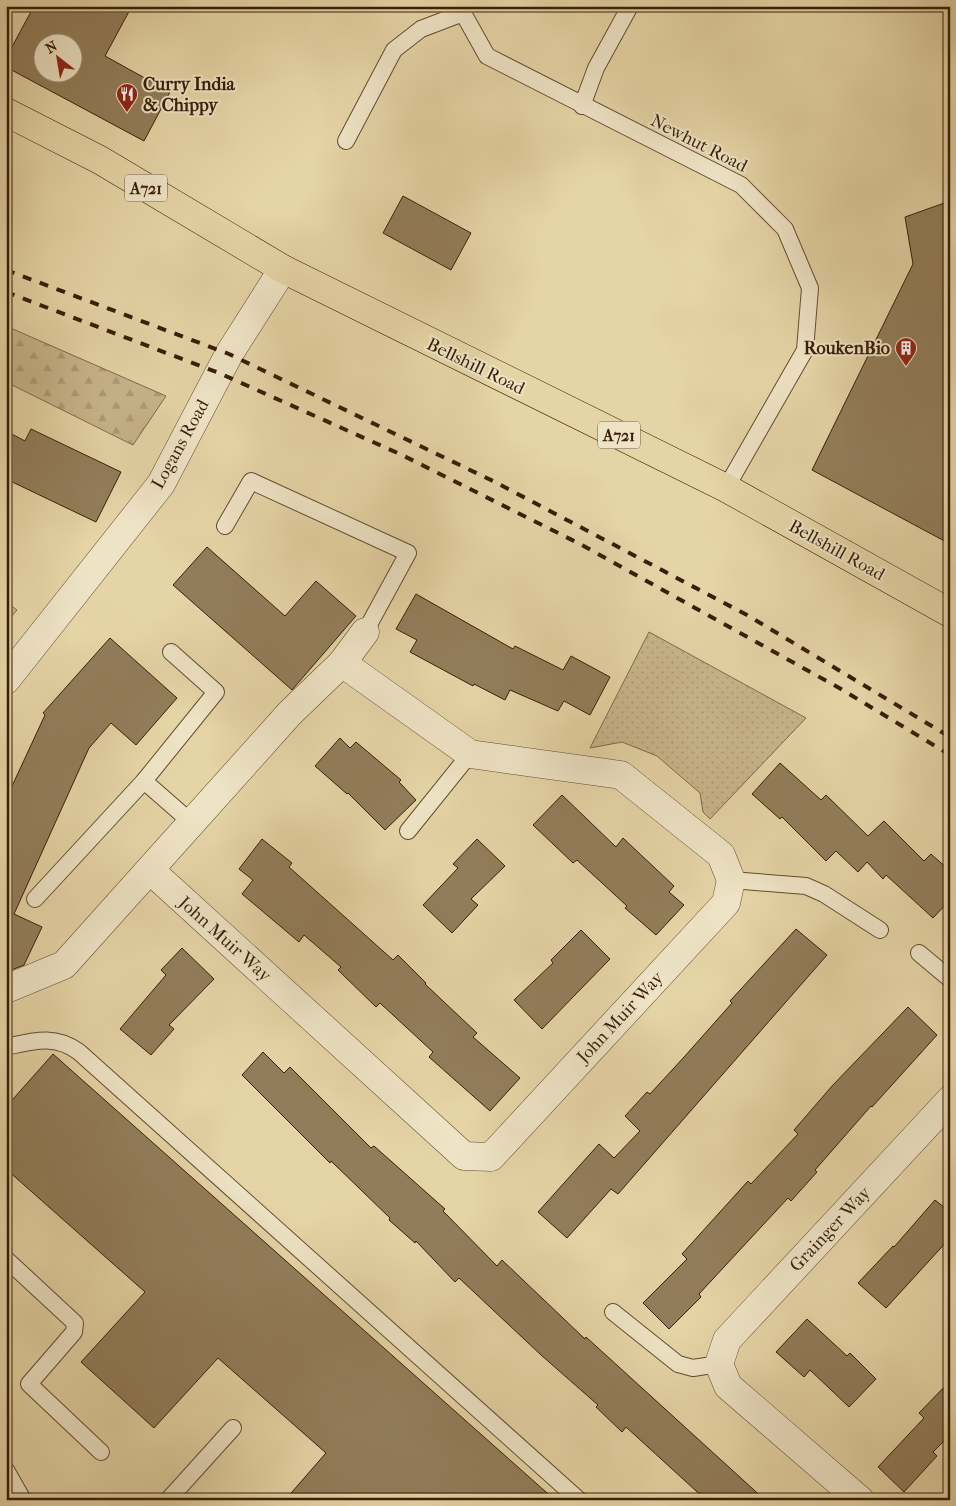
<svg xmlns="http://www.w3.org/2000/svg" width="956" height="1506" font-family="'IM FELL French Canon',serif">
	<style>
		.grass { fill: #c8b58b; stroke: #806a49 }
		.forest { fill: url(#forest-firs); stroke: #806a49 }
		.park { fill: url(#park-dots); stroke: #806a49 }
		.building { fill: #927d5a; stroke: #381e07; fill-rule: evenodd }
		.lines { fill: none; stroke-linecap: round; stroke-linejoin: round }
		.service-casing { stroke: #634c2f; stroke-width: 18 }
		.minor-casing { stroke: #634c2f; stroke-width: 29 }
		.tertiary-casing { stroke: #634c2f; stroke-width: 29 }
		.primary-casing { stroke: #381e07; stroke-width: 29 }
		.service { stroke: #eee3c5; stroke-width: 16 }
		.minor { stroke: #eee3c5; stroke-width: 28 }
		.tertiary { stroke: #eee3c5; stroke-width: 28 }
		.primary { stroke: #e5d4a6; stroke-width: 28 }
		.rail { stroke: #381e07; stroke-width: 4; stroke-dasharray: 9 9; stroke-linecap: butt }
		.labels { text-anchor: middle; stroke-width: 4; stroke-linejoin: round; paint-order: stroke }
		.shield { fill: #eee3c5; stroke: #6f5940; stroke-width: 1 }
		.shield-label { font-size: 16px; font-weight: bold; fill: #381e07 }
		.poi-label { font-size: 18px; font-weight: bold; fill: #381e07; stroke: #eee3c5; text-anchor: start }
		.street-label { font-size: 18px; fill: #381e07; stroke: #eee3c5 }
	</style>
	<defs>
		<pattern id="forest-firs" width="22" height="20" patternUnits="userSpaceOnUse" patternTransform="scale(1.25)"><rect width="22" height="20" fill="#c8b58b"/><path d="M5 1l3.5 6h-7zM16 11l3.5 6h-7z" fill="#ad9b76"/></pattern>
		<pattern id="park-dots" width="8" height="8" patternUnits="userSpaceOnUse" patternTransform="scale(1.25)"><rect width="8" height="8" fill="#c8b58b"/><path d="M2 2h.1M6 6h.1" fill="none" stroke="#ad9b76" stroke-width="1.8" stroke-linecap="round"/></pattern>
	</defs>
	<rect width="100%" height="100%" fill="#e5d4a6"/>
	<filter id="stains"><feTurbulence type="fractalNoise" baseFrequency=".004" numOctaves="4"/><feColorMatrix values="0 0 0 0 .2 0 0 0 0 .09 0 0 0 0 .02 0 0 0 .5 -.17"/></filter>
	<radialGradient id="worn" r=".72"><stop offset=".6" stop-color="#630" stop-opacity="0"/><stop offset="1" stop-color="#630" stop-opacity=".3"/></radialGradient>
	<!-- grass -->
	<polygon class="grass" points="6,602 17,610 6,623"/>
	<!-- forest -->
	<polygon class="forest" points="6,326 166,396 133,445 6,382"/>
	<!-- park -->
	<polygon class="park" points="649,632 806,718 710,819 703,812 700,793 657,756 622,742 590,748"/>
	<!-- building -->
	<g class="building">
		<path d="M 34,6 L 132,6 L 105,56 L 170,92 L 144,141 L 6,67 L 6,58 ZM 42,42 L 72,42 L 72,72 L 42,72 Z"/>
		<polygon points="403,196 471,233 451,270 383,233"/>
		<polygon points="950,201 950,544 812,470 913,264 905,217"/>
		<polygon points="31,429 121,472 96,522 6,479 6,431 25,441"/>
		<polygon points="207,547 285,616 316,581 356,616 292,690 173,585"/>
		<polygon points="416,594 513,649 515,646 563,670 571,656 610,677 590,715 564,701 558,711 510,690 505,700 474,684 473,686 410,652 417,640 396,629"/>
		<polygon points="110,638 177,698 136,745 111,723 89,748 14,914 42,927 24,965 6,972 6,799 45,715 43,713"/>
		<polygon points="340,738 350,748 356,742 401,780 399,782 416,800 385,830 348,793 347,794 315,766"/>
		<polygon points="780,763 821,800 826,795 868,836 884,821 924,861 931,854 950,871 950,900 933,918 886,875 883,879 867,862 858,872 836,851 826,861 782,817 780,819 752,794"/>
		<polygon points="562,795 616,847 623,838 674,886 669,892 684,905 656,935 625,908 627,906 577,860 573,863 533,825"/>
		<polygon points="262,839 292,863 289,867 393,960 398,955 426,983 425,984 477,1033 473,1037 520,1078 490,1111 429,1057 433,1052 380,1003 376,1007 338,970 341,967 304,935 299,942 242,894 253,880 239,869"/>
		<polygon points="477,839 505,866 471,899 478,905 452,933 423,905 458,868 453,864"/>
		<polygon points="796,929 827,955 618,1194 611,1189 567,1238 538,1212 599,1144 614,1158 640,1131 625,1116 647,1092 650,1094 685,1056 732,1003 730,1001"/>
		<polygon points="581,930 610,959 542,1029 514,1000 553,963 551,960"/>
		<polygon points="182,948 214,979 169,1025 174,1029 151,1055 120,1029 166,975 161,970"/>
		<polygon points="908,1007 937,1035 872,1107 871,1106 815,1170 817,1172 791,1201 788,1198 699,1294 701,1297 669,1329 643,1303 687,1259 682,1254 748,1181 751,1184 798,1134 794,1130 832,1086"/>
		<polygon points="263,1052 284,1073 290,1067 371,1148 374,1146 445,1209 443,1211 497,1266 502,1260 585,1339 586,1337 765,1500 706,1500 626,1427 622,1432 596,1407 598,1405 541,1355 459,1278 455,1282 416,1241 415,1243 389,1220 390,1218 331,1161 330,1163 242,1075"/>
		<polygon points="53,1054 555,1500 285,1500 326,1453 218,1358 154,1428 81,1362 145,1292 6,1169 6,1107"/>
		<polygon points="935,1200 950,1212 950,1238 886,1308 858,1283 893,1246 894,1247"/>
		<polygon points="807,1319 847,1356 850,1353 876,1379 849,1407 810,1370 804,1377 776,1352"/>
		<polygon points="950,1381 950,1442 946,1439 933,1452 937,1456 904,1492 878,1467 924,1418 919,1413"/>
	</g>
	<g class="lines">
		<!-- service casing -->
		<g class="service-casing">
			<g id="service">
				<polyline points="461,6 463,13 487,56 741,185 785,229 810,288 805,350 726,488"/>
				<polyline points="582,106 596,68 630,6"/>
				<polyline points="346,141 394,50 421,29 463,13"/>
				<polyline points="225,526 251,481 408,553 365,632"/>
				<polyline points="144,781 216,692 171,652"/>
				<polyline points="408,831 470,754"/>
				<polyline points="731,880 806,886 824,894 880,930"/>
				<polyline points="35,899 144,781 192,823"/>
				<polyline points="919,953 950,979"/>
				<path d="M 6,1047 C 33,1041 55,1034 79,1052 L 579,1500"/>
				<polyline points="6,1259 75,1323 74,1332 29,1384 101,1452"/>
				<polyline points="613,1312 678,1364 693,1368 719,1364"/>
				<polyline points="6,1470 23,1500"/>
				<polyline points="168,1500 233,1428"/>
			</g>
		</g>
		<!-- minor casing -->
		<g class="minor-casing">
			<g id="minor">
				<polyline points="150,870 464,1156 491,1157 726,903 731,880 721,855 621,775 470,754 342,663"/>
				<polyline points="6,989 64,965 290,713 342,663 365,632"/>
				<polyline points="860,1500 728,1386 719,1364 727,1340 950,1100"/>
			</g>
		</g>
		<!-- tertiary casing -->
		<g class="tertiary-casing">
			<polyline id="tertiary" points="6,680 161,484 229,354 283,269"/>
		</g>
		<!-- primary casing -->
		<g class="primary-casing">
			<polyline id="primary" points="6,112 100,160 283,269 726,488 950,613"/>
		</g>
		<!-- service -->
		<use href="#service" class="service"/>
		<!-- minor -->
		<use href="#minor" class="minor"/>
		<!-- tertiary -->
		<use href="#tertiary" class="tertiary"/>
		<!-- primary -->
		<use href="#primary" class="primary"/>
		<!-- rail -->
		<g class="rail">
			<polyline points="6,270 229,354 495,482 747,615 950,737"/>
			<polyline points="6,292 219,373 402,455 580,544 841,689 950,755"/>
		</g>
	</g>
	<!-- icons -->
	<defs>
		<g id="restaurant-pin" transform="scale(1.125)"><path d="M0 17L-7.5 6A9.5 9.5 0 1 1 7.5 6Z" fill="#8f2418" stroke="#eee3c5"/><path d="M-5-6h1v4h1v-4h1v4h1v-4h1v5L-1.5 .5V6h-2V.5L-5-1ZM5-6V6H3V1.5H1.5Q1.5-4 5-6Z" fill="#fff"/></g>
		<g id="building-pin" transform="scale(1.125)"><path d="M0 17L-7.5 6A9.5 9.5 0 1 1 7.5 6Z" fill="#8f2418" stroke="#eee3c5"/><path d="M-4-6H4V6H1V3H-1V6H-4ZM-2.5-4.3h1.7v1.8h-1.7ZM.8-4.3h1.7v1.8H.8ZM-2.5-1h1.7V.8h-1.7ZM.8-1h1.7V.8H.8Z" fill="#fff"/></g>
	</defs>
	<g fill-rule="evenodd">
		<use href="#restaurant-pin" x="127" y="94"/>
		<use href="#building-pin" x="906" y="348"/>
	</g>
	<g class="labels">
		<!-- shield labels -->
		<g class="shield">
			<rect x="125" y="174.5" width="42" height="27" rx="4"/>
			<rect x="598" y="421.5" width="42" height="27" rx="4"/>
		</g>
		<g class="shield-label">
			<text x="146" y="194">A721</text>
			<text x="619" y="441">A721</text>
		</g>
		<!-- poi labels -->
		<g class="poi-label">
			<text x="143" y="90">Curry India<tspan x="143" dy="21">&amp; Chippy</tspan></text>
			<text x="890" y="354" text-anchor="end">RoukenBio</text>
		</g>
		<!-- street labels -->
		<g class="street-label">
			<text transform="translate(699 143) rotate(27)" y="6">Newhut Road</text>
			<text transform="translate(476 366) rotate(26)" y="6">Bellshill Road</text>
			<text transform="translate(180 444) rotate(-61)" y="6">Logans Road</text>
			<text transform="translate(837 550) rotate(29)" y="6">Bellshill Road</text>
			<text transform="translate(225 939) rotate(42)" y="6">John Muir Way</text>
			<text transform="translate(620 1017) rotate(-47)" y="6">John Muir Way</text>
			<text transform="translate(830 1229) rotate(-47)" y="6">Grainger Way</text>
		</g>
	</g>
	<!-- margin -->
	<rect width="956" height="1506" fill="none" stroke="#e5d4a6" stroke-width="25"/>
	<rect x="8" y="8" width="941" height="1491" fill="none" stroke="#381e07" stroke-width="2.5"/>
	<rect x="12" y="12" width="931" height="1481" fill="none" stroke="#381e07"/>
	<!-- north arrow -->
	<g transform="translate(58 58) rotate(329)"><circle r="24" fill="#eee3c5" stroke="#a59479"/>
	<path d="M0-4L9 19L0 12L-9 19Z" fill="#8f2418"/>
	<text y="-8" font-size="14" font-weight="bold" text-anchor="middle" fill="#381e07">N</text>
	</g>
	<rect width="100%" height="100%" filter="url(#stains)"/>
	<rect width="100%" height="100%" fill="url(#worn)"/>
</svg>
